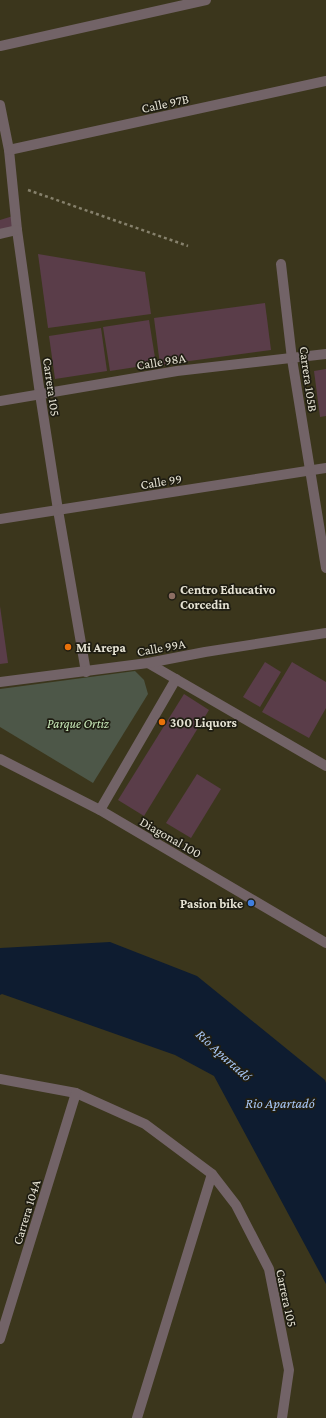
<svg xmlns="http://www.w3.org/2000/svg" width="326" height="1418" font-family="'Crimson Pro',serif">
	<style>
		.green { fill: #4d5748 }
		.water { fill: #0e1c30 }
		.building { fill: #5a3d49 }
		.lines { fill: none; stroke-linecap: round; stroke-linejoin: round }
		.path { stroke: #86816c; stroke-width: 2.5; stroke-dasharray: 3 3; stroke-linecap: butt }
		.minor { stroke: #726367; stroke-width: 10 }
		.education-dot { fill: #8d6e63; stroke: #1f1d12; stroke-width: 1.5 }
		.food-dot { fill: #e8710a; stroke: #1f1d12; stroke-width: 1.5 }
		.shop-dot { fill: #3f7fe0; stroke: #1f1d12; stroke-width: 1.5 }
		.labels { text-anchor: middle; stroke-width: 3.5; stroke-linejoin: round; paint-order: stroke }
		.street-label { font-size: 13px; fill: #e5e2d3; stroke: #1f1d12 }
		.poi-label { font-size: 13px; font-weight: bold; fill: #e5e2d3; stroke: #1f1d12; text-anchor: start }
		.park-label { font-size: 13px; font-style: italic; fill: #c8e9b8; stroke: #1f1d12 }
		.water-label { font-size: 14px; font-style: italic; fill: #a8c7f6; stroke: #1f1d12 }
	</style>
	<rect width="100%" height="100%" fill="#3b361c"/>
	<!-- green -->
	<polygon class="green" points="135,671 144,680 148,694 93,783 0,727 0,689"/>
	<!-- water -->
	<polygon class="water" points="110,942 197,976 325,1080 326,1083 326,1284 214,1076 175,1055 2,994 0,995 0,948"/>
	<!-- building -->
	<g class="building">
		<polygon points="13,216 14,227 0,230 0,220"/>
		<polygon points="38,254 145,272 151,314 48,328"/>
		<polygon points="265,303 271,350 160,365 154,318"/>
		<polygon points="149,320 156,364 110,371 103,327"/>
		<polygon points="101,328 107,371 55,379 49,336"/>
		<polygon points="326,369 326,416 320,417 314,371"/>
		<polygon points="0,606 8,663 0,664"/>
		<polygon points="265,662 281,672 260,707 243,697"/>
		<polygon points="292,662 326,682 326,708 309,738 262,712"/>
		<polygon points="184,694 209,710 144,816 118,800"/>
		<polygon points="197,774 221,789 191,838 166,823"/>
	</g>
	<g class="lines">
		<!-- path -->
		<polyline class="path" points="28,190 188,246"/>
		<!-- minor -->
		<g class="minor">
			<polyline points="0,46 206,0"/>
			<polyline points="0,105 9,150 17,230 40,394 58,510 86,672"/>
			<polyline points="9,150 326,81"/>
			<polyline points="0,234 17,230"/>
			<polyline points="281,264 292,359 326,568"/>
			<polyline points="0,401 177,371 326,354"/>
			<polyline points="0,519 326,468"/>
			<polyline points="148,663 326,766"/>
			<polyline points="0,682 148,663 205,652 326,633"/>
			<polyline points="0,759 100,810 326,943"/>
			<polyline points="100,810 176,679"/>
			<polyline points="0,1079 76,1093 145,1124 212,1174 236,1205 269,1269 289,1370 282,1418"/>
			<polyline points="0,1339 76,1093"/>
			<polyline points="137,1418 212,1174"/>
		</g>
	</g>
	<!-- markers -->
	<circle class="education-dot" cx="172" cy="596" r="4"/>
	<g class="food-dot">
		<circle cx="68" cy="647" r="4"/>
		<circle cx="162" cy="722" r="4"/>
	</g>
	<circle class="shop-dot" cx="251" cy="903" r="4"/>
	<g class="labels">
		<!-- street labels -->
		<g class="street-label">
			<text transform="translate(165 103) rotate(-12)" y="5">Calle 97B</text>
			<text transform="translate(161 361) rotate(-9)" y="5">Calle 98A</text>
			<text transform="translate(309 379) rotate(82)" y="5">Carrera 105B</text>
			<text transform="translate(52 387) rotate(82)" y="5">Carrera 105</text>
			<text transform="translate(161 481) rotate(-9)" y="5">Calle 99</text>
			<text transform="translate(161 647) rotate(-10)" y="5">Calle 99A</text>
			<text transform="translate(171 837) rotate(30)" y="5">Diagonal 100</text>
			<text transform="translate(26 1212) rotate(-73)" y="5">Carrera 104A</text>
			<text transform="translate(287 1298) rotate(78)" y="5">Carrera 105</text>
		</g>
		<!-- poi labels -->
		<g class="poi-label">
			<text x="180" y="594">Centro Educativo<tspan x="180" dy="15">Corcedin</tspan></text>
			<text x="76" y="652">Mi Arepa</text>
			<text x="170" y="727">300 Liquors</text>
			<text x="243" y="908" text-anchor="end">Pasion bike</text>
		</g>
		<!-- park labels -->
		<g class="park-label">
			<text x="78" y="728">Parque Ortiz</text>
		</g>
		<!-- water labels -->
		<g class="water-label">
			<text transform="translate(224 1055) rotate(42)" y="5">Río Apartadó</text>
			<text x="280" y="1108">Rio Apartadó</text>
		</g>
	</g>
</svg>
